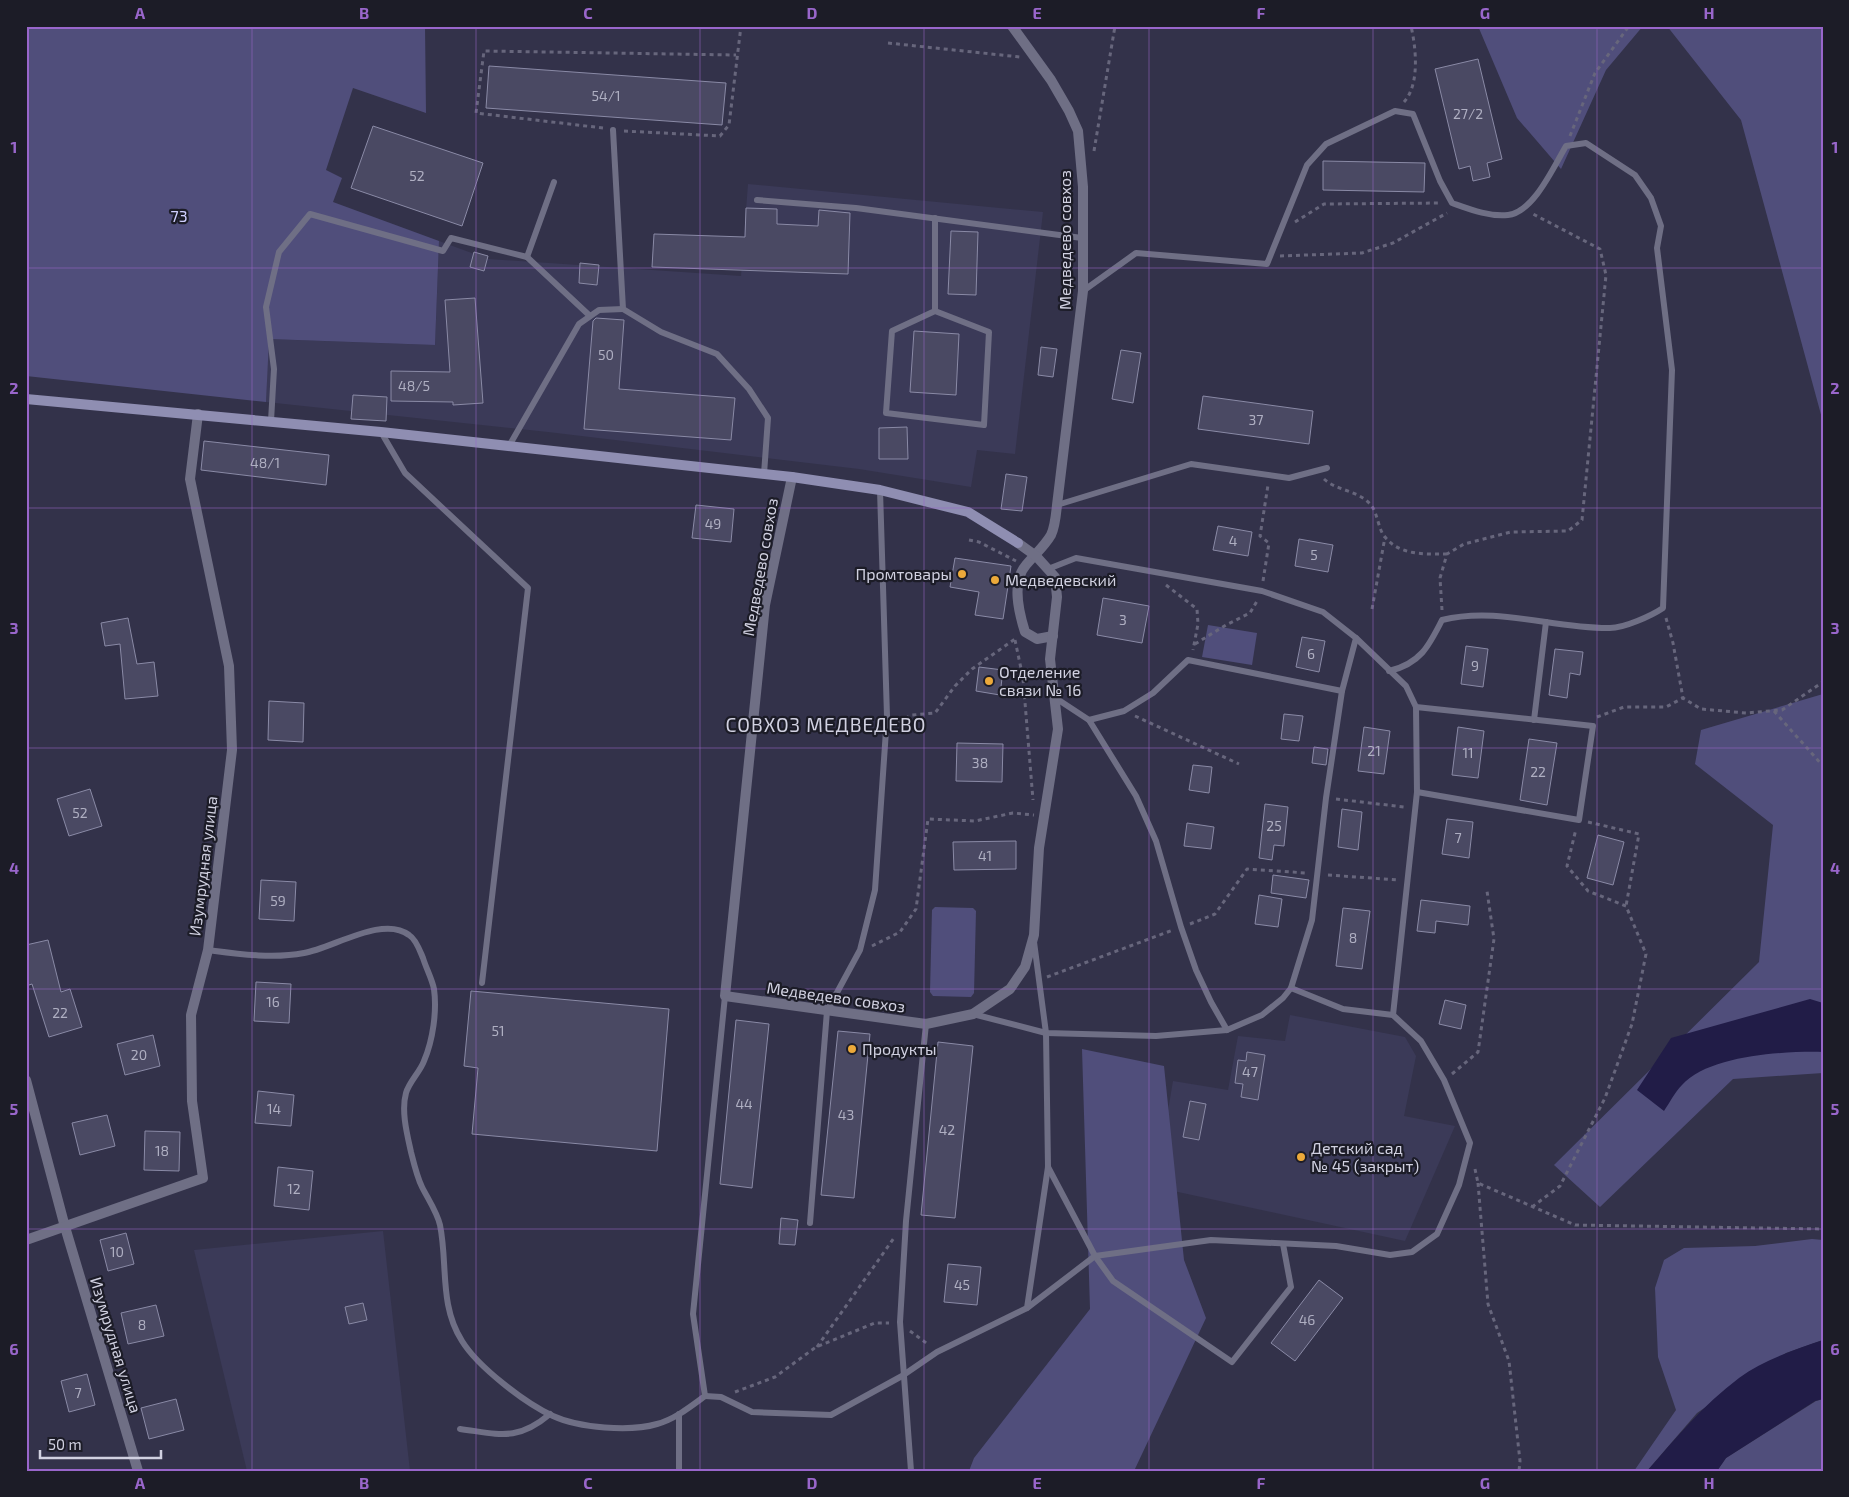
<svg xmlns="http://www.w3.org/2000/svg" width="1849" height="1497" font-family="'Exo 2',sans-serif">
	<style>
		.built { fill: #3b3a58 }
		.green { fill: #504e7b }
		.water { fill: #211c47 }
		.building { fill: #4a4963; stroke: #8a8aa6 }
		.lines { fill: none; stroke-linecap: round; stroke-linejoin: round }
		.path { stroke: #67667c; stroke-width: 3; stroke-dasharray: 4 4; stroke-linecap: butt }
		.lane { stroke: #6f6f85; stroke-width: 6 }
		.street { stroke: #6f6f85; stroke-width: 10 }
		.secondary { stroke: #8f8eb2; stroke-width: 10 }
		.grid { fill: none; stroke: #9966cb; stroke-width: 1; stroke-opacity: 0.55 }
		.poi-dot { fill: #eca93a; stroke: #1c1c27; stroke-width: 2 }
		.labels { text-anchor: middle; stroke-width: 4.5; stroke-linejoin: round; paint-order: stroke }
		.number-label { font-size: 14px; fill: #afafc2 }
		.park-label { font-size: 16px; fill: #cfcffe; stroke: #1c1c27 }
		.street-label { font-size: 16px; fill: #d1d1e1; stroke: #1c1c27 }
		.poi-label { font-size: 16px; fill: #d1d1e1; stroke: #1c1c27; text-anchor: start }
		.quarter-label { font-size: 19px; letter-spacing: 1px; fill: #d1d1e1; stroke: #1c1c27 }
		.neatline { fill: none; stroke: #9966cb; stroke-width: 2 }
		.grid-label { font-size: 16px; text-anchor: middle; font-weight: bold; fill: #9966cb }
	</style>
	<rect width="100%" height="100%" fill="#33324a"/>
	<!-- built -->
	<g class="built">
		<polygon points="748,184 1043,212 1015,454 977,450 971,487 859,469 548,432 266,402 268,339 435,345 439,241 488,259 741,276"/>
		<polygon points="1290,1015 1405,1037 1416,1056 1404,1116 1455,1126 1405,1241 1155,1187 1173,1081 1228,1090 1238,1036 1285,1041"/>
		<polygon points="383,1231 410,1471 247,1471 194,1250"/>
	</g>
	<!-- green -->
	<g class="green">
		<polygon points="26,26 425,26 426,113 353,88 326,170 342,178 333,202 439,241 435,345 269,339 266,402 26,376"/>
		<polygon points="1478,26 1643,26 1606,70 1561,169 1517,118"/>
		<polygon points="1667,26 1823,26 1823,422 1741,120"/>
		<polygon points="1208,625 1257,633 1252,665 1202,657"/>
		<polygon points="1823,694 1823,1073 1733,1079 1600,1207 1554,1165 1759,962 1773,825 1695,764 1701,730"/>
		<polygon points="935,907 973,908 976,911 974,993 971,997 933,996 930,992 932,910"/>
		<polygon points="1082,1049 1164,1066 1184,1260 1206,1318 1134,1471 969,1471 974,1458 1090,1309"/>
		<polygon points="1812,1239 1823,1240 1823,1340 1786,1353 1697,1413 1647,1471 1634,1471 1676,1410 1658,1357 1655,1288 1664,1260 1684,1248 1755,1246"/>
		<polygon points="1823,1399 1823,1471 1717,1471 1726,1458 1816,1401"/>
	</g>
	<!-- water -->
	<g class="water">
		<path d="M 1810,999 L 1823,1003 L 1823,1052 C 1784,1051 1709,1055 1682,1085 C 1675,1092 1670,1102 1664,1111 L 1637,1090 L 1671,1038 Z"/>
		<path d="M 1823,1340 L 1823,1399 L 1815,1401 L 1726,1458 L 1717,1471 L 1647,1471 C 1676,1438 1703,1405 1739,1378 C 1763,1360 1794,1350 1823,1340 Z"/>
	</g>
	<!-- building -->
	<g class="building">
		<polygon points="1478,59 1502,159 1487,163 1490,177 1473,181 1470,166 1459,169 1435,69"/>
		<polygon points="489,66 726,83 722,125 486,108"/>
		<polygon points="373,126 483,163 462,226 351,188"/>
		<polygon points="1323,161 1425,163 1424,192 1323,190"/>
		<polygon points="746,208 777,209 777,224 818,226 819,210 850,213 848,274 652,267 654,234 745,237"/>
		<polygon points="951,231 978,232 976,295 948,294"/>
		<polygon points="474,252 488,256 484,271 470,267"/>
		<polygon points="580,263 599,265 597,285 579,283"/>
		<polygon points="475,298 483,403 453,405 453,402 391,401 391,371 450,372 445,300"/>
		<polygon points="596,318 624,320 619,389 735,398 731,440 584,429 593,321"/>
		<polygon points="914,331 959,334 956,395 910,392"/>
		<polygon points="1041,347 1057,349 1053,377 1038,375"/>
		<polygon points="1121,350 1141,353 1133,403 1112,399"/>
		<polygon points="353,395 387,397 386,421 351,419"/>
		<polygon points="1203,396 1313,411 1309,444 1198,429"/>
		<polygon points="907,427 908,459 879,459 879,428"/>
		<polygon points="204,441 329,455 326,485 201,470"/>
		<polygon points="1006,474 1027,477 1022,511 1001,509"/>
		<polygon points="696,505 734,509 731,542 692,538"/>
		<polygon points="1218,526 1252,532 1248,556 1213,550"/>
		<polygon points="1299,539 1333,545 1328,572 1295,566"/>
		<polygon points="955,558 1011,566 1003,619 975,615 979,592 950,587"/>
		<polygon points="1103,598 1149,606 1142,643 1097,635"/>
		<polygon points="128,618 137,664 154,662 158,696 125,699 120,644 105,646 101,623"/>
		<polygon points="1302,637 1325,641 1319,672 1296,667"/>
		<polygon points="1466,646 1488,649 1483,687 1461,684"/>
		<polygon points="1555,649 1583,652 1580,675 1570,673 1567,698 1549,695"/>
		<polygon points="979,667 1003,670 1000,695 976,691"/>
		<polygon points="269,701 304,703 303,742 268,740"/>
		<polygon points="1284,714 1303,716 1299,741 1281,739"/>
		<polygon points="1364,727 1390,731 1384,774 1358,771"/>
		<polygon points="1458,727 1484,731 1478,778 1452,775"/>
		<polygon points="1529,739 1557,743 1547,805 1520,800"/>
		<polygon points="957,743 1003,744 1002,782 956,781"/>
		<polygon points="1314,747 1328,749 1326,765 1312,763"/>
		<polygon points="1193,765 1212,767 1209,793 1189,790"/>
		<polygon points="90,789 102,826 69,836 57,799"/>
		<polygon points="1265,804 1288,807 1284,846 1274,845 1272,860 1259,858"/>
		<polygon points="1342,809 1362,812 1358,850 1338,847"/>
		<polygon points="1447,819 1473,822 1469,858 1442,854"/>
		<polygon points="1187,823 1214,827 1211,849 1184,846"/>
		<polygon points="1598,835 1624,842 1613,885 1587,878"/>
		<polygon points="1016,841 1016,869 954,870 953,842"/>
		<polygon points="1273,875 1309,880 1306,898 1271,893"/>
		<polygon points="261,880 296,882 294,921 259,919"/>
		<polygon points="1259,895 1282,899 1278,927 1255,924"/>
		<polygon points="1421,900 1470,906 1468,925 1436,921 1435,933 1417,931"/>
		<polygon points="1343,908 1370,911 1362,969 1336,966"/>
		<polygon points="48,940 61,992 70,989 82,1027 49,1037 32,984 26,986 26,945"/>
		<polygon points="256,982 291,984 289,1023 254,1021"/>
		<polygon points="471,991 669,1009 657,1151 472,1134 478,1068 464,1066"/>
		<polygon points="1445,1000 1466,1005 1461,1029 1439,1024"/>
		<polygon points="736,1020 769,1024 752,1188 720,1184"/>
		<polygon points="838,1031 870,1034 854,1198 821,1195"/>
		<polygon points="153,1035 160,1066 125,1075 117,1044"/>
		<polygon points="938,1042 973,1046 955,1218 921,1215"/>
		<polygon points="1247,1052 1265,1055 1258,1100 1241,1097 1243,1084 1235,1083 1238,1060 1246,1061"/>
		<polygon points="258,1091 294,1095 291,1126 255,1123"/>
		<polygon points="1190,1101 1206,1104 1199,1140 1183,1137"/>
		<polygon points="107,1115 115,1146 80,1155 72,1123"/>
		<polygon points="145,1131 180,1132 179,1171 144,1170"/>
		<polygon points="278,1167 313,1171 309,1210 274,1206"/>
		<polygon points="781,1218 798,1220 795,1245 779,1244"/>
		<polygon points="126,1233 134,1264 108,1271 100,1240"/>
		<polygon points="948,1264 981,1267 977,1305 944,1302"/>
		<polygon points="1319,1280 1343,1298 1295,1361 1271,1343"/>
		<polygon points="363,1303 367,1320 349,1324 345,1307"/>
		<polygon points="156,1305 164,1336 128,1344 121,1313"/>
		<polygon points="87,1374 95,1405 69,1412 61,1381"/>
		<polygon points="176,1399 184,1430 149,1439 141,1408"/>
	</g>
	<g class="lines">
		<!-- path -->
		<g class="path">
			<polyline points="888,43 1020,57"/>
			<path d="M 1404,102 C 1420,84 1416,48 1411,26"/>
			<polyline points="603,128 476,113 484,51 736,55"/>
			<polyline points="624,131 720,136 729,125 741,26"/>
			<polyline points="1570,136 1595,73 1629,26"/>
			<polyline points="1094,151 1115,26"/>
			<polyline points="1295,222 1324,204 1441,203"/>
			<polyline points="1280,256 1362,253 1393,243 1447,213"/>
			<path d="M 1324,479 C 1337,491 1358,490 1371,505 C 1378,514 1378,529 1385,537 C 1400,556 1426,554 1447,554"/>
			<polyline points="969,540 979,542 1016,561"/>
			<polyline points="1263,581 1269,543 1260,536 1268,485"/>
			<polyline points="1166,585 1197,609 1198,624 1193,650"/>
			<polyline points="1372,609 1385,537"/>
			<polyline points="1442,610 1440,578 1447,554 1464,544 1511,532 1568,531 1582,520 1606,275 1600,249 1533,214"/>
			<polyline points="1666,618 1673,643 1683,698 1701,709 1746,713 1782,710 1823,682"/>
			<polyline points="1015,640 1023,678 1033,800"/>
			<polyline points="1195,644 1226,625 1250,613 1257,601"/>
			<polyline points="1774,711 1823,766"/>
			<polyline points="1135,716 1239,764"/>
			<polyline points="1597,717 1624,707 1666,707 1683,698"/>
			<polyline points="898,722 912,715 935,713 955,686 972,669 1015,639"/>
			<polyline points="1336,799 1404,807"/>
			<polyline points="1588,822 1639,834 1626,906"/>
			<polyline points="1328,875 1399,880"/>
			<polyline points="1190,924 1215,914 1247,869 1306,873"/>
			<polyline points="872,946 900,932 916,909 928,819 975,821 1013,813 1034,815"/>
			<polyline points="1047,977 1173,930"/>
			<polyline points="1452,1074 1478,1052 1494,939 1487,891"/>
			<polyline points="1475,1169 1478,1183 1575,1225 1823,1229"/>
			<polyline points="1478,1183 1488,1304 1509,1361 1520,1461 1519,1471"/>
			<polyline points="1532,1207 1560,1186 1605,1098 1632,1024 1646,954 1626,906 1588,891 1567,866 1576,829"/>
			<polyline points="910,1331 929,1345"/>
			<polyline points="817,1347 894,1238"/>
			<polyline points="735,1392 775,1377 816,1347 875,1323 889,1323"/>
		</g>
		<!-- lane -->
		<g class="lane">
			<polyline points="613,130 623,309 661,332 717,354 749,389 768,418 764,474"/>
			<polyline points="757,200 856,208 1082,238"/>
			<polyline points="527,257 590,316"/>
			<path d="M 1083,291 L 1136,253 L 1267,264 L 1307,165 L 1326,144 L 1395,111 L 1413,114 L 1440,181 L 1452,203 C 1469,209 1489,217 1508,215 C 1534,212 1554,166 1566,146 L 1586,143 L 1635,175 L 1651,198 L 1661,226 L 1657,248 L 1672,370 L 1663,608 C 1651,616 1624,628 1610,628 C 1554,629 1498,606 1442,620 C 1429,646 1420,664 1389,671"/>
			<polyline points="935,311 989,332 984,425 886,413 892,331 935,311 935,218"/>
			<polyline points="271,421 274,369 266,307 279,252 310,214 443,251 451,238 527,257 554,182"/>
			<polyline points="381,432 405,473 528,588 482,983"/>
			<polyline points="509,446 579,324 599,310 623,309"/>
			<polyline points="1057,505 1191,464 1289,478 1327,468"/>
			<polyline points="1356,638 1406,686 1416,707 1417,792 1393,1015"/>
			<polyline points="1054,697 1089,720 1136,796 1156,841 1181,927 1196,970 1211,1002 1227,1030"/>
			<polyline points="1416,707 1593,726 1579,820 1417,792"/>
			<polyline points="1089,720 1124,711 1153,693 1188,660 1342,691"/>
			<polyline points="1534,720 1546,622"/>
			<path d="M 208,950 C 239,954 273,959 304,953 C 333,948 383,915 409,935 C 416,939 420,951 423,958 C 426,968 432,979 434,989 C 437,1011 433,1040 424,1061 C 420,1072 409,1082 406,1093 C 401,1111 407,1134 411,1152 C 414,1164 417,1177 422,1187 C 428,1199 437,1212 440,1225 C 448,1264 439,1305 462,1341 C 478,1367 525,1403 553,1416 C 579,1428 630,1432 657,1424 C 675,1419 690,1407 705,1396 L 693,1314 L 725,996"/>
			<polyline points="973,1014 1046,1033 1156,1036 1227,1030 1262,1015 1283,998 1291,988 1312,920 1326,798 1342,691 1356,638 1323,612 1262,591 1076,558 1048,569"/>
			<polyline points="1048,1167 1095,1256 1113,1281 1232,1362 1291,1287 1283,1244"/>
			<polyline points="810,1223 827,1011 860,950 875,890 887,716 880,490"/>
			<polyline points="1027,1308 1095,1256 1211,1240 1336,1246 1390,1255 1412,1252 1437,1234 1459,1185 1470,1143 1444,1080 1421,1041 1393,1015 1343,1009 1291,988"/>
			<polyline points="705,1396 721,1397 752,1412 831,1415 902,1376 937,1352 1027,1308 1048,1167 1046,1033 1034,942"/>
			<path d="M 460,1429 C 499,1434 517,1442 550,1414"/>
			<polyline points="679,1471 679,1414"/>
			<polyline points="911,1471 900,1322 906,1221 926,1024"/>
		</g>
		<!-- street -->
		<g class="street">
			<path d="M 1012,26 L 1051,80 L 1069,111 L 1078,131 L 1083,187 L 1083,291 L 1057,505 C 1056,515 1055,527 1051,535 C 1044,547 1034,555 1026,565 C 1011,582 1019,613 1025,632 L 1037,639 L 1053,636"/>
			<polyline points="792,477 765,605 725,996 926,1024 973,1014 1010,989 1025,967 1034,935 1039,848 1058,729 1050,659 1057,597 1055,577 1036,556 1018,543"/>
			<polyline points="26,1080 65,1227 138,1471"/>
			<polyline points="26,1240 203,1178 192,1101 191,1015 208,950 232,750 229,666 190,479 198,414"/>
		</g>
		<!-- secondary -->
		<polyline class="secondary" points="26,399 381,432 792,477 880,490 968,512 1018,543"/>
	</g>
	<!-- grid -->
	<path class="grid" d="M 252,26 L 252,1471M 476,26 L 476,1471M 700,26 L 700,1471M 924,26 L 924,1471M 1149,26 L 1149,1471M 1373,26 L 1373,1471M 1597,26 L 1597,1471M 26,268 L 1823,268M 26,508 L 1823,508M 26,748 L 1823,748M 26,989 L 1823,989M 26,1229 L 1823,1229"/>
	<!-- markers -->
	<g class="poi-dot">
		<circle cx="962" cy="574" r="5"/>
		<circle cx="995" cy="580" r="5"/>
		<circle cx="989" cy="681" r="5"/>
		<circle cx="852" cy="1049" r="5"/>
		<circle cx="1301" cy="1157" r="5"/>
	</g>
	<g class="labels">
		<!-- number labels -->
		<g class="number-label">
			<text x="606" y="101">54/1</text>
			<text x="1468" y="119">27/2</text>
			<text x="417" y="181">52</text>
			<text x="606" y="360">50</text>
			<text x="414" y="391">48/5</text>
			<text x="1256" y="425">37</text>
			<text x="265" y="468">48/1</text>
			<text x="713" y="529">49</text>
			<text x="1233" y="546">4</text>
			<text x="1314" y="560">5</text>
			<text x="1123" y="625">3</text>
			<text x="1311" y="659">6</text>
			<text x="1475" y="671">9</text>
			<text x="1374" y="756">21</text>
			<text x="1468" y="758">11</text>
			<text x="980" y="768">38</text>
			<text x="1538" y="777">22</text>
			<text x="80" y="818">52</text>
			<text x="1274" y="831">25</text>
			<text x="1458" y="843">7</text>
			<text x="985" y="861">41</text>
			<text x="278" y="906">59</text>
			<text x="1353" y="943">8</text>
			<text x="273" y="1007">16</text>
			<text x="60" y="1018">22</text>
			<text x="498" y="1036">51</text>
			<text x="139" y="1060">20</text>
			<text x="1250" y="1077">47</text>
			<text x="744" y="1109">44</text>
			<text x="274" y="1114">14</text>
			<text x="846" y="1120">43</text>
			<text x="947" y="1135">42</text>
			<text x="162" y="1156">18</text>
			<text x="294" y="1194">12</text>
			<text x="117" y="1257">10</text>
			<text x="962" y="1290">45</text>
			<text x="1307" y="1325">46</text>
			<text x="142" y="1330">8</text>
			<text x="78" y="1398">7</text>
		</g>
		<!-- park labels -->
		<g class="park-label">
			<text x="179" y="222">73</text>
		</g>
		<!-- street labels -->
		<g class="street-label">
			<text transform="translate(1065 240) rotate(-90)" y="6">Медведево совхоз</text>
			<text transform="translate(760 567) rotate(-80)" y="6">Медведево совхоз</text>
			<text transform="translate(203 866) rotate(-83)" y="6">Изумрудная улица</text>
			<text transform="translate(836 997) rotate(8)" y="6">Медведево совхоз</text>
			<text transform="translate(116 1345) rotate(73)" y="6">Изумрудная улица</text>
		</g>
		<!-- poi labels -->
		<g class="poi-label">
			<text x="952" y="580" text-anchor="end">Промтовары</text>
			<text x="1005" y="586">Медведевский</text>
			<text x="999" y="678">Отделение<tspan x="999" dy="18">связи № 16</tspan></text>
			<text x="862" y="1055">Продукты</text>
			<text x="1311" y="1154">Детский сад<tspan x="1311" dy="18">№ 45 (закрыт)</tspan></text>
		</g>
		<!-- quarter labels -->
		<g class="quarter-label">
			<text x="826" y="732">СОВХОЗ МЕДВЕДЕВО</text>
		</g>
	</g>
	<!-- border -->
	<rect width="1849" height="1497" fill="none" stroke="#1c1c27" stroke-width="55"/>
	<!-- scale -->
	<path d="M40 1450v8h121v-8" fill="none" stroke="#d1d1e1" stroke-width="2.5"/>
	<text x="48" y="1450" font-size="15" fill="#d1d1e1" stroke="#1c1c27" stroke-width="4" paint-order="stroke">50 m</text>
	<rect x="28" y="28" width="1794" height="1442" class="neatline"/>
	<g class="grid-label">
		<text x="140" y="19">A</text>
		<text x="364" y="19">B</text>
		<text x="588" y="19">C</text>
		<text x="812" y="19">D</text>
		<text x="1037" y="19">E</text>
		<text x="1261" y="19">F</text>
		<text x="1485" y="19">G</text>
		<text x="1709" y="19">H</text>
		<text x="14" y="153">1</text>
		<text x="1835" y="153">1</text>
		<text x="14" y="394">2</text>
		<text x="1835" y="394">2</text>
		<text x="14" y="634">3</text>
		<text x="1835" y="634">3</text>
		<text x="14" y="874">4</text>
		<text x="1835" y="874">4</text>
		<text x="14" y="1115">5</text>
		<text x="1835" y="1115">5</text>
		<text x="14" y="1355">6</text>
		<text x="1835" y="1355">6</text>
		<text x="140" y="1489">A</text>
		<text x="364" y="1489">B</text>
		<text x="588" y="1489">C</text>
		<text x="812" y="1489">D</text>
		<text x="1037" y="1489">E</text>
		<text x="1261" y="1489">F</text>
		<text x="1485" y="1489">G</text>
		<text x="1709" y="1489">H</text>
	</g>
</svg>
